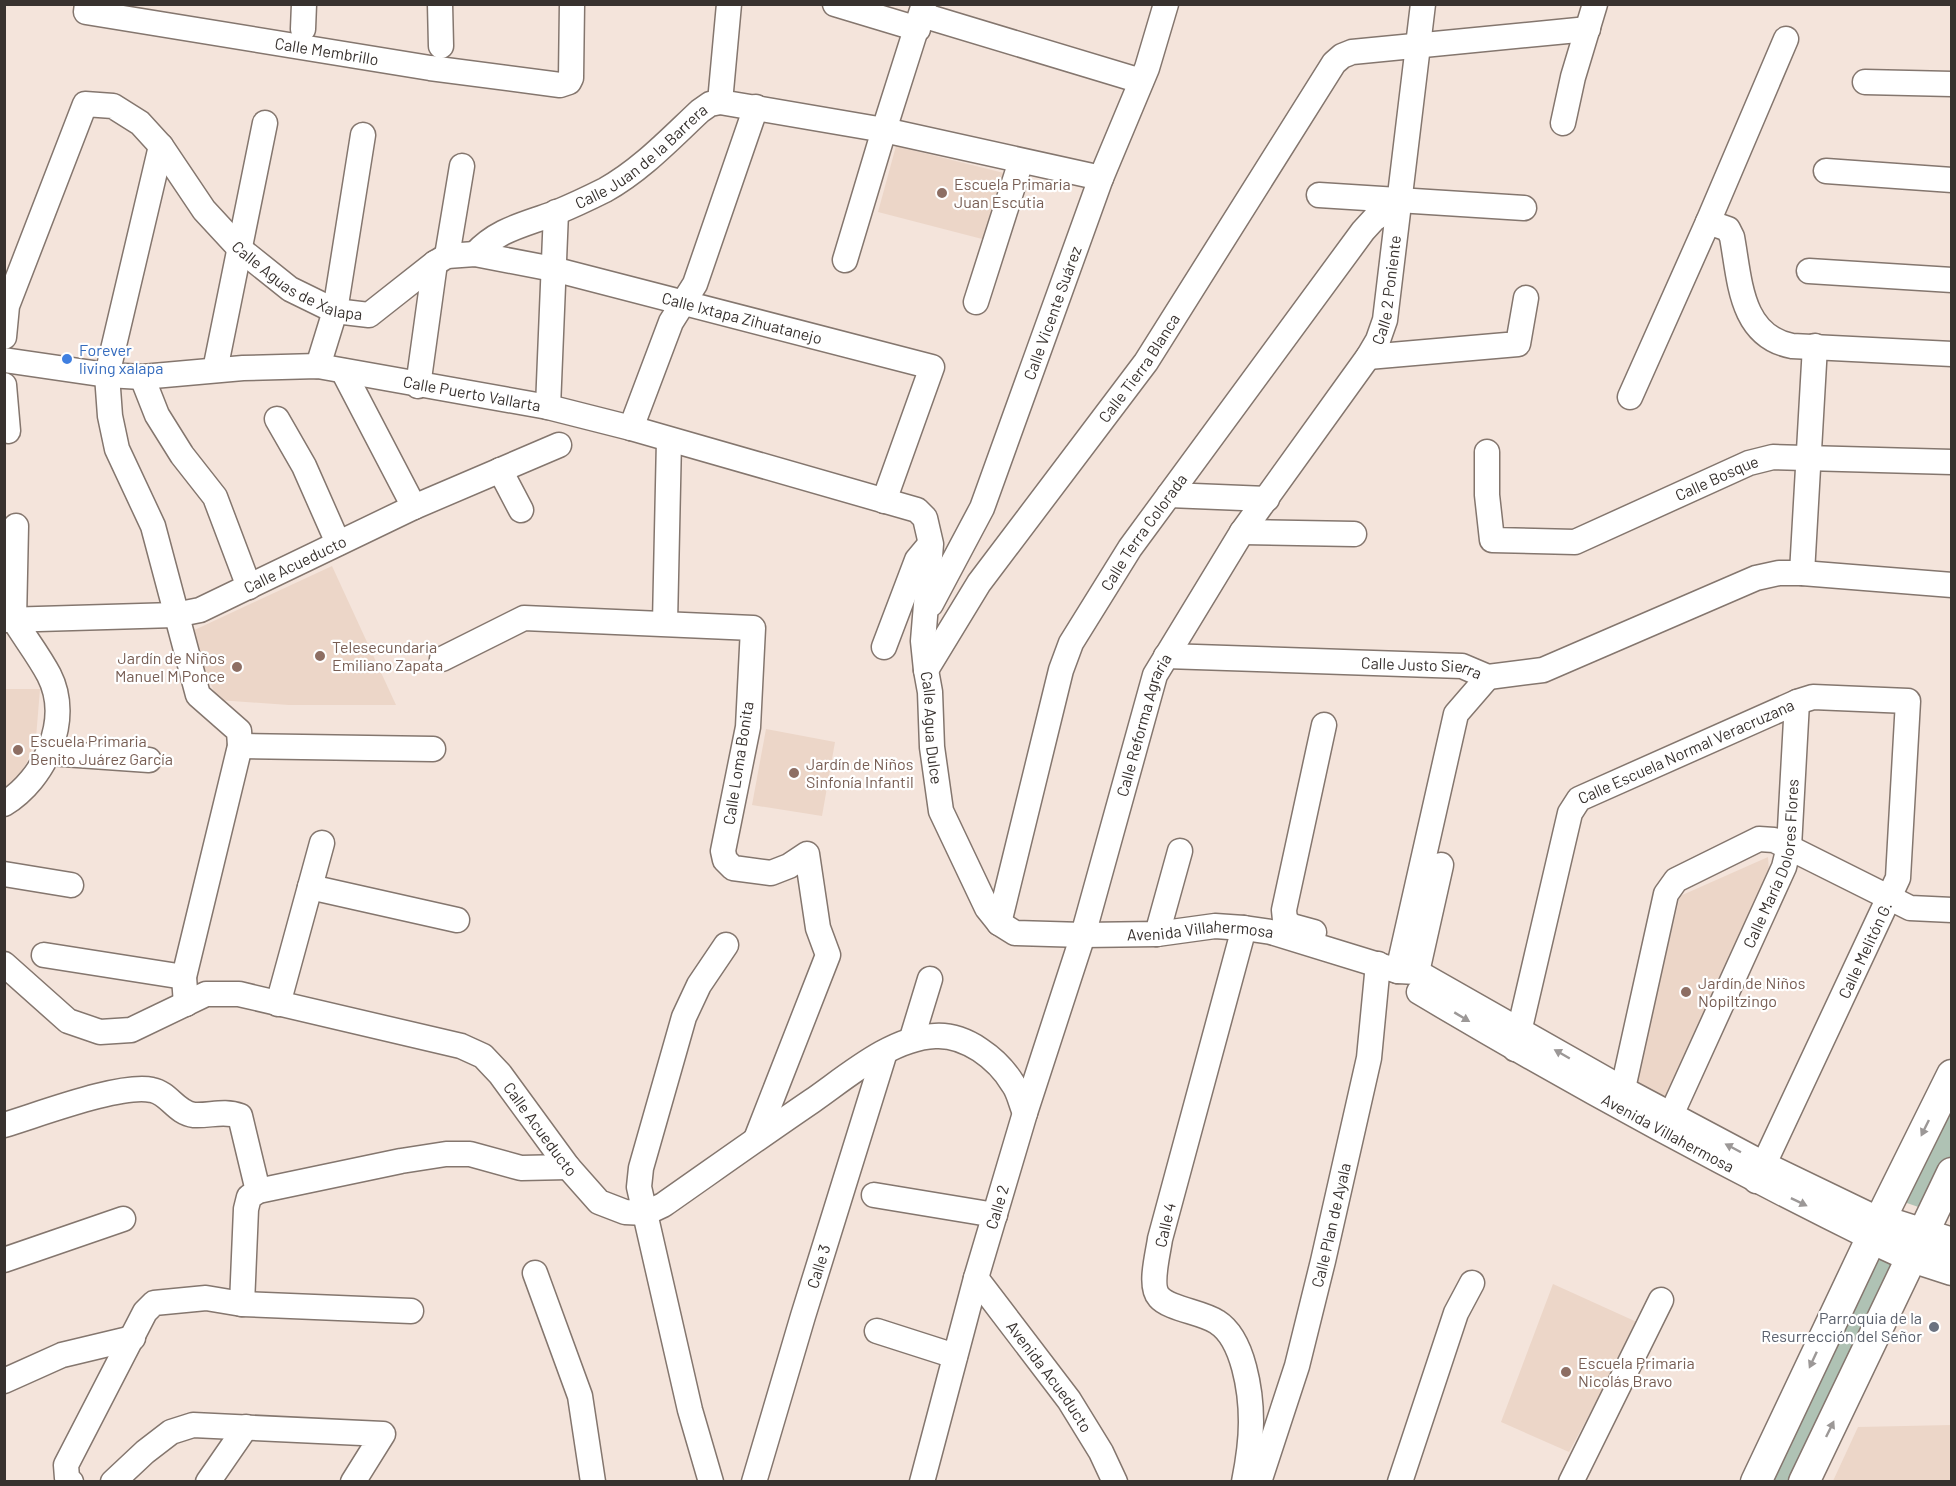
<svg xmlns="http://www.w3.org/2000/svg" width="1956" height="1486" font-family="Barlow,sans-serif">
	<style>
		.built { fill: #ecd6c8 }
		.green { fill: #afc2b4 }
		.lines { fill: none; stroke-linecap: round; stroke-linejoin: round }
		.minor-casing { stroke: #84766e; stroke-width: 27 }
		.major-casing { stroke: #84766e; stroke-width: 33 }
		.minor { stroke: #fff; stroke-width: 24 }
		.major { stroke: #fff; stroke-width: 30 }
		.oneway { fill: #9c9897 }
		.education-dot { fill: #8d6e63; stroke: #fff; stroke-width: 2 }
		.shop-dot { fill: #3f7fe0; stroke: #fff; stroke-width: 2 }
		.worship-dot { fill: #6b7280; stroke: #fff; stroke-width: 2 }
		.labels { text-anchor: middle; stroke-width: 4.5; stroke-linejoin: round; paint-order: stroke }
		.street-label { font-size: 16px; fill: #38322f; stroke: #fff }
		.education-label { font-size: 16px; fill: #785e54; stroke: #fff; text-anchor: start }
		.shop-label { font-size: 16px; fill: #366cbe; stroke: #fff; text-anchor: start }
		.worship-label { font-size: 16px; fill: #5b616d; stroke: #fff; text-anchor: end }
	</style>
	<rect width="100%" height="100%" fill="#f4e4db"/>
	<!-- built -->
	<g class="built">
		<polygon points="896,146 1008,174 986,240 878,212"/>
		<polygon points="332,566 396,705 289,705 218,700 188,633"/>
		<polygon points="5,689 40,689 36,738 27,762 12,788 5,793"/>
		<polygon points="766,729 835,742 822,816 752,805"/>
		<polygon points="1768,857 1769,871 1666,1104 1634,1088 1680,896"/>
		<polygon points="1553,1284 1639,1323 1569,1452 1501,1422"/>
		<polygon points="1951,1425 1951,1481 1833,1481 1858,1427"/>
	</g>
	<!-- green -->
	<g class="green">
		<polygon points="1951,1102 1951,1156 1927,1210 1904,1202"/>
		<polygon points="1882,1250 1901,1259 1795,1481 1769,1482"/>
	</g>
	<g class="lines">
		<!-- minor casing -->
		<g class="minor-casing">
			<g id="minor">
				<path id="s1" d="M 87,4 L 86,12 L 430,68 L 560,85 L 569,82 L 571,78 L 572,4"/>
				<polyline points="440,4 441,46"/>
				<polyline points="835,4 918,29"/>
				<polyline points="922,15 1141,81"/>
				<polyline points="303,29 304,4"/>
				<polyline points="1865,82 1952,84"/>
				<polyline points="720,102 729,4"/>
				<polyline points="1563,123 1573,77 1595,4"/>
				<polyline points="161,146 107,375 110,416 117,449 153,526 198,695 239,731 240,746 184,977 186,1004"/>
				<polyline points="1826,171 1952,180"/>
				<polyline points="1319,195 1524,208"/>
				<path d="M 1708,222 L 1728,229 L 1732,237 C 1740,280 1740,336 1792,346 L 1952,354"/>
				<path id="s2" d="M 475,254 C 498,229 524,225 555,213 C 572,206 589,198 605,190 C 641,170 670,139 700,111 L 710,104 L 720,102 L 884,130 L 1101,178"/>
				<polyline points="447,256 462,166"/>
				<polyline points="845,260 884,130 924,4"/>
				<polyline points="1809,271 1952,280"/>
				<polyline points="976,302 1021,161"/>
				<path id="s3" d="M 4,337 L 7,306 L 85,104 L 113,106 L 140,123 L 161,146 L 204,210 L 240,249 L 290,289 L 335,311 L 369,315 L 435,263 L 447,256 L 475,254 L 553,269 L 932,367 L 884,501"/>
				<polyline points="1368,357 1518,344 1526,298"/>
				<path id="s4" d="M 4,360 L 107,375 L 142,377 L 243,368 L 318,366 L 548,407 L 631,428 L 917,510 L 925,518 L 931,544 L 923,641 L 926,670 L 930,692 L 932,747 L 941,811 L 987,908 L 999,923 L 1015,933 L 1083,935 L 1157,934 L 1215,926 L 1244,928 L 1271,932 L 1398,971 L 1417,972 L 1623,1089 L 1764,1164 L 1880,1220"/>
				<polyline points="318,366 335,311 363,135"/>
				<polyline points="215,370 265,123"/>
				<polyline points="343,371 414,507"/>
				<polyline points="142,377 157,415 182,455 215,497 249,587"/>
				<polyline points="4,385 8,431"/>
				<polyline points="418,386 435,263"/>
				<polyline points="1630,397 1708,222 1786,39"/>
				<polyline points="548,407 556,212"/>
				<polyline points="277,419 304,466 338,543"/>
				<polyline points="631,428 671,322 695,284 756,107"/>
				<path id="s5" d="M 1487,452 L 1487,495 L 1492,540 L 1575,542 L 1749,463 L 1773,457 L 1952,462"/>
				<polyline points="500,470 521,510"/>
				<polyline points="1169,495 1267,499"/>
				<polyline points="1242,532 1354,534"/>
				<polyline points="1802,573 1815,346"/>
				<path id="s6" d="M 931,604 L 982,508 L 1101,178 L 1147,68 L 1166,4"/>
				<path id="s7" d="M 4,620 L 175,615 L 200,610 L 414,507 L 559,445"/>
				<polyline points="14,620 16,526"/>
				<polyline points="665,623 669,440"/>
				<polyline points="884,647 917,560 927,548"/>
				<path id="s8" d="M 1166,656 L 1462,666 L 1488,677 L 1543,670 L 1756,578 L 1779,573 L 1802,573 L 1952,585"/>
				<polyline points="442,659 524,618 753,628 748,727 723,851 725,860 733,868 771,873 789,866 807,854 818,928 828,955 756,1139"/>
				<path id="s9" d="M 926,670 L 979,583 L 1146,362 L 1334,63 L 1342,56 L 1352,52 L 1588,29"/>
				<polyline points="240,746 433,749"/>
				<polyline points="49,753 149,760"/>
				<path d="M 4,804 C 45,779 72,720 49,675 C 39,656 25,638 14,620"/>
				<polyline points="4,874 71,885"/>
				<polyline points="310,887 457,920"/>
				<path id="s10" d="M 999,923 L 1061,670 L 1071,643 L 1130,548 L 1363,231 L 1374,219 L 1399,202"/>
				<path d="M 1244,928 L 1160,1239 C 1158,1254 1149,1286 1159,1297 C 1169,1309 1202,1312 1217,1322 C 1244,1339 1251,1393 1251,1422 C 1251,1442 1248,1462 1244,1482"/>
				<polyline points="1314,932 1292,926 1285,920 1284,910 1324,725"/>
				<polyline points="1157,934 1180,851"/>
				<polyline points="44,955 184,977"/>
				<path id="s11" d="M 4,964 L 68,1021 L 100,1032 L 131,1030 L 206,994 L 239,994 L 461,1046 L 483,1056 L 500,1074 L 568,1167 L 599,1202 L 625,1212 L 646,1213 L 663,1205 C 713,1170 762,1135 812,1101 C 848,1076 891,1038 935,1036 C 966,1034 998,1059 1013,1084 C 1019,1092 1021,1104 1025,1113"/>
				<polyline points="1398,971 1456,714 1488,677"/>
				<polyline points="1417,972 1441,865"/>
				<path id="s12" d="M 1419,992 C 1567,1080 1717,1162 1871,1238"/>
				<polyline points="278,1004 322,843"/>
				<polyline points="912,1038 930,979"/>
				<path id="s13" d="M 1515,1049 L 1570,813 L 1579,799 L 1797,702 L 1813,697 L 1908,701 L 1898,878 L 1756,1181"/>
				<polyline points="1620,1102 1666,894 1676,880 1759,839 1774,840 1910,908 1952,910"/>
				<path id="s14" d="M 1671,1115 L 1784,867 L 1789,847 L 1797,702"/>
				<path d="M 4,1125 C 38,1115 121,1083 152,1090 C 169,1093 176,1113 194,1115 C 210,1116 224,1110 240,1116 L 258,1191"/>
				<polyline points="874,1195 995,1215"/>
				<polyline points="4,1260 123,1219"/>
				<polyline points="535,1273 580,1396 593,1482"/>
				<path id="s15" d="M 976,1278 L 1069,1400 L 1101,1452 L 1115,1482"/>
				<polyline points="242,1304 246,1209 249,1197 258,1191 401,1161 446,1154 470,1154 521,1168 568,1167"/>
				<polyline points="877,1331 955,1356"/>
				<polyline points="4,1381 62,1355 133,1338"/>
				<polyline points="71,1482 67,1478 66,1465 145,1312 154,1303 206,1298 242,1304 411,1311"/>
				<polyline points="113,1482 145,1452 171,1432 193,1425 383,1434 353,1482"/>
				<polyline points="208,1482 246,1427"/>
				<polyline points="711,1482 690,1410 639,1187 641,1168 684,1017 699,985 726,945"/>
				<path id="s16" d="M 754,1482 L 803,1316 L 885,1052"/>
				<path id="s17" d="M 922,1482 L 976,1278 L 1025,1113 L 1083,935 L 1155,675 L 1242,532 L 1368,357 L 1378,340 L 1385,320 L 1423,4"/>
				<path id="s18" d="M 1259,1482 L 1297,1366 L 1323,1261 L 1369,1058 L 1378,964"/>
				<polyline points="1400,1482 1456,1313 1472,1283"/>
				<polyline points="1571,1482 1661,1300"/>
			</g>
		</g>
		<!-- major casing -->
		<g class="major-casing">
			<g id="major">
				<polyline points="1880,1220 1952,1243"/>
				<polyline points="1871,1238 1912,1257 1952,1270"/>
				<polyline points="1756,1482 1880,1220 1952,1075"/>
				<polyline points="1804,1482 1952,1173"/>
			</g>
		</g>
		<!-- minor -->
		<use href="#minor" class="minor"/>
		<!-- major -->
		<use href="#major" class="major"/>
	</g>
	<!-- one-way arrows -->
	<defs><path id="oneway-solid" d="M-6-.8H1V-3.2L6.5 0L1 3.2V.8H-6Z" transform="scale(1.5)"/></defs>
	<g class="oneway">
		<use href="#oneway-solid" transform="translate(1462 1017) rotate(31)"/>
		<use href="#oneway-solid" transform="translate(1562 1054) rotate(-150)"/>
		<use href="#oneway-solid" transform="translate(1925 1128) rotate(116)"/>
		<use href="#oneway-solid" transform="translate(1733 1148) rotate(-152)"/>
		<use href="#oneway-solid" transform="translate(1799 1202) rotate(26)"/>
		<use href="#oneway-solid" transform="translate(1813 1360) rotate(115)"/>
		<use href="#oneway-solid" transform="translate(1830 1429) rotate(-64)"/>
	</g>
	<!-- markers -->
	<g class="education-dot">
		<circle cx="942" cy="193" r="6"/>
		<circle cx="320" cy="656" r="6"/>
		<circle cx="237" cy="667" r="6"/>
		<circle cx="18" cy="750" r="6"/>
		<circle cx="794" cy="773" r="6"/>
		<circle cx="1686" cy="992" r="6"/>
		<circle cx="1566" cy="1372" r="6"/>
	</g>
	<circle class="shop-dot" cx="67" cy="359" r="6"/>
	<circle class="worship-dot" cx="1934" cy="1327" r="6"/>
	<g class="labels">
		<!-- street labels -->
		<g class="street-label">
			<text dy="6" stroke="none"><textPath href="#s1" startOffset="252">Calle Membrillo</textPath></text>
			<text dy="6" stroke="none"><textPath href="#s2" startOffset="195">Calle Juan de la Barrera</textPath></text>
			<text dy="6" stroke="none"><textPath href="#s3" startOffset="536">Calle Aguas de Xalapa</textPath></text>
			<text dy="6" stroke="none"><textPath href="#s17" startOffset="1294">Calle 2 Poniente</textPath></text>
			<text dy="6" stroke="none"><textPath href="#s6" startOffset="316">Calle Vicente Suárez</textPath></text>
			<text dy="6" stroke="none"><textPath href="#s3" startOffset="1018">Calle Ixtapa Zihuatanejo</textPath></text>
			<text dy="6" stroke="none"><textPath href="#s9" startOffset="370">Calle Tierra Blanca</textPath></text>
			<text dy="6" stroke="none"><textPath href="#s4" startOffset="472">Calle Puerto Vallarta</textPath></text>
			<text dy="6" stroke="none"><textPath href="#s5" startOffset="327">Calle Bosque</textPath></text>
			<text dy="6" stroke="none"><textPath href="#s10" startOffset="422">Calle Terra Colorada</textPath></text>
			<text dy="6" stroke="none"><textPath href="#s7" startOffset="302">Calle Acueducto</textPath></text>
			<text dy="6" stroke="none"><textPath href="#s8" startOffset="256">Calle Justo Sierra</textPath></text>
			<text dy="6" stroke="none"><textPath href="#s17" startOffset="789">Calle Reforma Agraria</textPath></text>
			<text dy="6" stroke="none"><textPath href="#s4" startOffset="1155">Calle Agua Dulce</textPath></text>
			<text dy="6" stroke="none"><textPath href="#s13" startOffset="376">Calle Escuela Normal Veracruzana</textPath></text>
			<text transform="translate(738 763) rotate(-81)" y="6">Calle Loma Bonita</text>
			<text dy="6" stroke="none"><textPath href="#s14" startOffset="273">Calle María Dolores Flores</textPath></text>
			<text dy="6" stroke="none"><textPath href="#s4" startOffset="1570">Avenida Villahermosa</textPath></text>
			<text transform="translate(1865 950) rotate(-65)" y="6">Calle Melitón G.</text>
			<text dy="6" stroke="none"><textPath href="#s11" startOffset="612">Calle Acueducto</textPath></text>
			<text dy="6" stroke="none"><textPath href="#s12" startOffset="286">Avenida Villahermosa</textPath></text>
			<text dy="6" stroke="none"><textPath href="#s17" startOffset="285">Calle 2</textPath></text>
			<text transform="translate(1165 1225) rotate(-77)" y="6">Calle 4</text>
			<text dy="6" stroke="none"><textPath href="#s18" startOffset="267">Calle Plan de Ayala</textPath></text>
			<text dy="6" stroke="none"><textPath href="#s16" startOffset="225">Calle 3</textPath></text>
			<text dy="6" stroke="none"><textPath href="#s15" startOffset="123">Avenida Acueducto</textPath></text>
		</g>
		<!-- education labels -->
		<g class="education-label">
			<text x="954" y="190">Escuela Primaria<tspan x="954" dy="18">Juan Escutia</tspan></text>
			<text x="332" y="653">Telesecundaria<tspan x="332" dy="18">Emiliano Zapata</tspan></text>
			<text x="225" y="664" text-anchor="end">Jardín de Niños<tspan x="225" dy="18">Manuel M Ponce</tspan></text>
			<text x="30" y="747">Escuela Primaria<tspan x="30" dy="18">Benito Juárez García</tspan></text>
			<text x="806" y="770">Jardín de Niños<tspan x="806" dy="18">Sinfonía Infantil</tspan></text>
			<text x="1698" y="989">Jardín de Niños<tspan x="1698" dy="18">Nopiltzingo</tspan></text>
			<text x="1578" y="1369">Escuela Primaria<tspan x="1578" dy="18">Nicolás Bravo</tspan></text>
		</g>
		<!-- shop labels -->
		<g class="shop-label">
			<text x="79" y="356">Forever<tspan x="79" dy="18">living xalapa</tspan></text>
		</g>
		<!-- worship labels -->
		<g class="worship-label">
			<text x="1922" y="1324">Parroquia de la<tspan x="1922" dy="18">Resurrección del Señor</tspan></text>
		</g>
	</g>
	<!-- border -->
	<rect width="1956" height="1486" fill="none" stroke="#38322f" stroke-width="12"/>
</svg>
